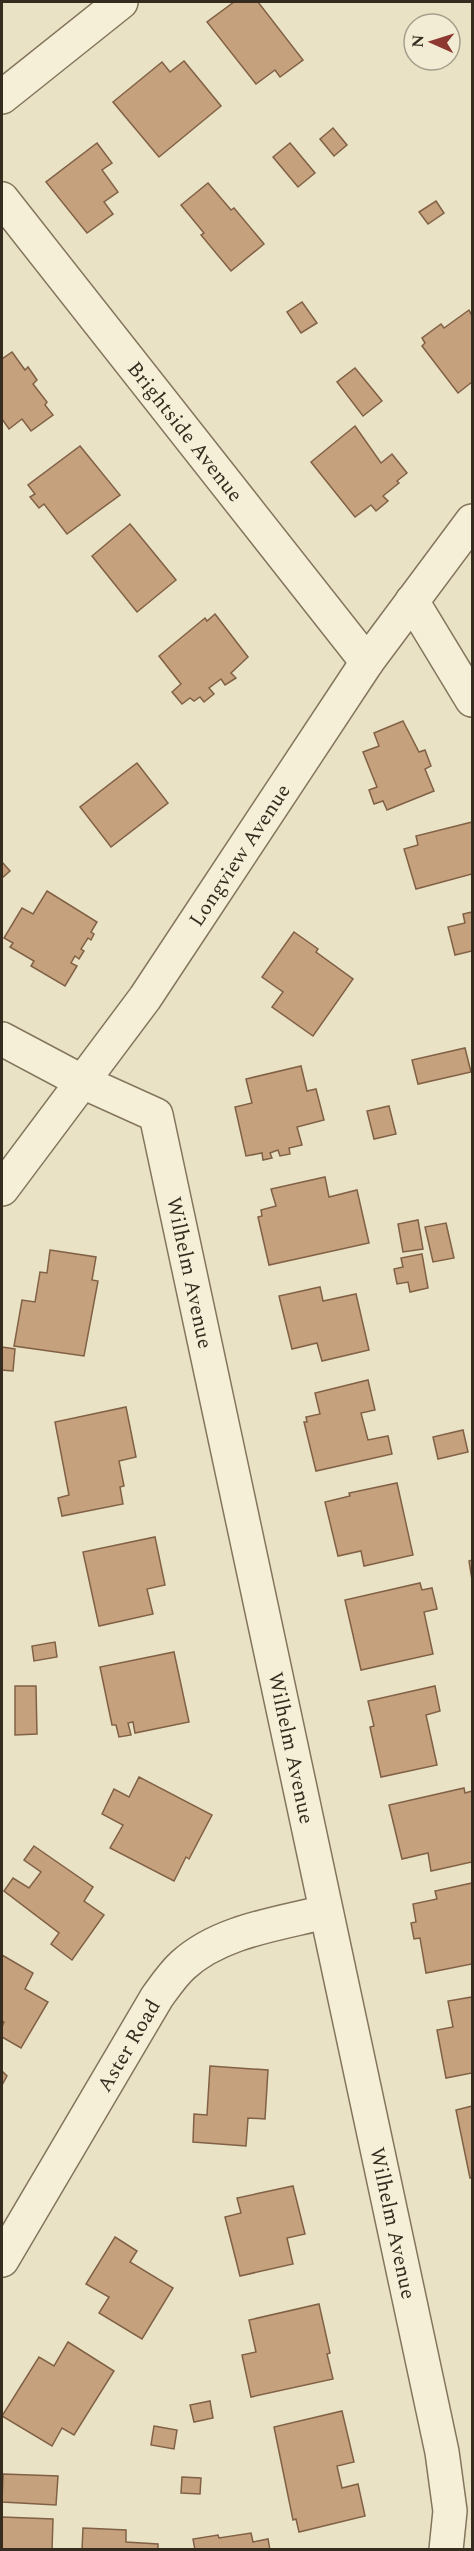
<svg xmlns="http://www.w3.org/2000/svg" width="474" height="2551" font-family="Spectral,serif">
	<style>
		.building { fill: #c5a17e; stroke: #816145; stroke-width: 1.5 }
		.lines { fill: none; stroke-linecap: round; stroke-linejoin: round }
		.minor-casing { stroke: #84755d; stroke-width: 36 }
		.minor { stroke: #f6efd8; stroke-width: 33 }
		.labels { text-anchor: middle; stroke-width: 4.5; stroke-linejoin: round; paint-order: stroke }
		.street-label { font-size: 21px; fill: #352c1f; stroke: #f2ecd4 }
	</style>
	<rect width="100%" height="100%" fill="#eae2c5"/>
	<!-- building -->
	<g class="building">
		<polygon points="234,2 258,2 303,60 280,77 275,70 256,84 207,22"/>
		<polygon points="184,61 221,106 159,157 113,102 162,62 170,72"/>
		<polygon points="333,128 347,145 334,156 320,139"/>
		<polygon points="97,143 112,163 102,170 118,192 104,202 113,214 87,233 46,182"/>
		<polygon points="290,143 315,173 298,187 273,157"/>
		<polygon points="208,183 231,210 234,208 264,244 231,271 201,235 204,233 181,205"/>
		<polygon points="436,201 444,213 428,224 419,212"/>
		<polygon points="302,302 317,323 301,333 287,312"/>
		<polygon points="469,310 472,316 472,382 458,393 422,346 425,343 422,338 441,324 444,328"/>
		<polygon points="12,352 25,370 28,367 37,380 33,384 47,402 45,405 53,415 31,431 22,419 9,429 2,419 2,359"/>
		<polygon points="355,368 382,401 363,416 337,382"/>
		<polygon points="355,426 381,463 392,454 407,473 397,481 399,483 383,496 388,501 376,511 371,505 355,517 311,462"/>
		<polygon points="80,446 120,495 67,534 44,504 39,508 30,497 35,494 28,485"/>
		<polygon points="130,524 176,580 137,612 92,556"/>
		<polygon points="215,614 248,657 231,673 236,678 225,685 221,679 209,688 214,694 204,702 200,697 194,701 190,698 182,704 172,692 181,684 159,656 205,618 207,621"/>
		<polygon points="403,721 419,752 425,750 431,766 425,769 434,791 387,810 383,801 374,804 369,790 377,787 363,752 379,746 374,733"/>
		<polygon points="137,763 168,803 111,847 80,807"/>
		<polygon points="472,822 472,874 416,889 404,849 418,845 416,836"/>
		<polygon points="2,862 10,871 2,878"/>
		<polygon points="47,891 97,922 91,932 94,934 91,940 88,938 81,949 84,951 79,959 75,956 71,963 77,966 65,986 31,966 34,961 10,947 13,943 4,938 22,908 33,914"/>
		<polygon points="472,912 472,951 455,955 448,927 465,923 463,914"/>
		<polygon points="294,932 318,949 316,952 353,979 313,1036 272,1007 283,992 262,977"/>
		<polygon points="465,1048 471,1072 418,1084 412,1060"/>
		<polygon points="301,1066 307,1091 316,1089 324,1120 297,1127 302,1145 289,1148 290,1154 280,1156 278,1150 270,1153 272,1158 263,1160 262,1153 246,1156 235,1107 252,1103 246,1079"/>
		<polygon points="389,1106 396,1134 374,1139 367,1111"/>
		<polygon points="325,1177 329,1197 357,1190 369,1243 269,1265 258,1217 262,1216 261,1210 276,1206 271,1189"/>
		<polygon points="418,1220 423,1249 403,1252 398,1224"/>
		<polygon points="446,1223 454,1258 433,1262 425,1227"/>
		<polygon points="50,1250 96,1257 92,1280 98,1281 84,1356 14,1346 22,1300 35,1302 40,1272 47,1273"/>
		<polygon points="422,1254 428,1288 410,1292 408,1282 397,1284 394,1269 403,1267 401,1258"/>
		<polygon points="320,1287 323,1301 356,1294 369,1350 322,1361 317,1343 292,1349 279,1296"/>
		<polygon points="2,1347 15,1349 13,1371 2,1370"/>
		<polygon points="368,1380 375,1410 361,1413 368,1440 388,1436 392,1454 316,1471 304,1422 307,1422 306,1417 320,1414 315,1393"/>
		<polygon points="126,1407 136,1457 119,1461 124,1486 120,1487 123,1504 62,1516 58,1498 69,1495 55,1422"/>
		<polygon points="463,1430 468,1452 438,1459 433,1437"/>
		<polygon points="397,1483 413,1555 364,1566 361,1551 338,1556 325,1502 350,1496 349,1493"/>
		<polygon points="155,1537 165,1585 147,1589 153,1614 99,1626 83,1552"/>
		<polygon points="472,1560 472,1580 469,1561"/>
		<polygon points="420,1583 422,1590 432,1588 437,1609 424,1612 433,1654 361,1670 345,1600"/>
		<polygon points="55,1642 57,1657 34,1661 32,1646"/>
		<polygon points="174,1652 189,1722 135,1733 133,1722 128,1723 131,1735 119,1737 116,1725 112,1725 100,1667"/>
		<polygon points="15,1686 36,1686 37,1734 15,1735"/>
		<polygon points="435,1686 440,1711 426,1715 437,1765 381,1777 370,1727 374,1726 368,1701"/>
		<polygon points="139,1777 212,1815 189,1859 186,1857 174,1881 110,1848 123,1825 102,1814 114,1789 129,1797"/>
		<polygon points="464,1788 465,1793 472,1791 472,1862 431,1871 428,1853 402,1859 389,1805"/>
		<polygon points="34,1846 93,1887 84,1901 104,1915 72,1960 51,1944 59,1933 4,1891 13,1878 29,1888 41,1872 24,1860"/>
		<polygon points="472,1883 472,1964 426,1973 420,1938 414,1939 411,1923 416,1922 413,1904 437,1899 435,1891"/>
		<polygon points="2,1955 33,1973 25,1989 48,2002 21,2048 2,2037 2,2027 4,2022 2,2021"/>
		<polygon points="472,1997 472,2073 446,2078 437,2030 453,2027 448,2001"/>
		<polygon points="210,2066 268,2070 265,2119 248,2118 246,2146 193,2142 194,2114 207,2115"/>
		<polygon points="2,2071 7,2076 2,2085"/>
		<polygon points="472,2106 472,2178 470,2178 456,2110"/>
		<polygon points="293,2186 305,2234 287,2238 293,2264 240,2276 225,2217 241,2213 237,2198"/>
		<polygon points="115,2237 137,2251 130,2262 173,2288 142,2339 99,2313 109,2297 86,2284"/>
		<polygon points="319,2304 330,2353 327,2354 333,2379 251,2397 242,2355 256,2352 249,2320"/>
		<polygon points="68,2342 114,2371 74,2435 62,2428 52,2446 2,2416 39,2357 54,2366"/>
		<polygon points="210,2401 213,2418 194,2422 190,2405"/>
		<polygon points="342,2411 354,2462 337,2466 342,2488 358,2484 365,2516 299,2532 296,2519 293,2520 274,2427"/>
		<polygon points="154,2426 177,2430 174,2449 151,2445"/>
		<polygon points="3,2474 58,2476 56,2505 2,2502"/>
		<polygon points="182,2477 201,2478 200,2494 181,2493"/>
		<polygon points="2,2517 53,2519 52,2550 2,2550"/>
		<polygon points="83,2528 126,2530 126,2542 158,2544 158,2550 82,2550"/>
		<polygon points="251,2533 253,2542 268,2539 270,2550 195,2550 193,2539 218,2535 219,2538"/>
	</g>
	<g class="lines">
		<!-- minor casing -->
		<g class="minor-casing">
			<g id="minor">
				<polyline points="2,97 121,2"/>
				<path id="s1" d="M 2,199 L 367,662"/>
				<polyline points="412,601 472,700"/>
				<path id="s2" d="M 2,1039 L 83,1082 L 156,1115 L 442,2452 L 450,2511 L 446,2550"/>
				<path id="s3" d="M 2,1189 L 145,998 L 367,662 L 472,521"/>
				<path id="s4" d="M 2,2260 L 157,1997 C 165,1986 173,1974 183,1965 C 220,1931 278,1924 325,1912"/>
			</g>
		</g>
		<!-- minor -->
		<use href="#minor" class="minor"/>
	</g>
	<g class="labels">
		<!-- street labels -->
		<g class="street-label">
			<text dy="7" stroke="none"><textPath href="#s1" startOffset="296">Brightside Avenue</textPath></text>
			<text dy="7" stroke="none"><textPath href="#s3" startOffset="410">Longview Avenue</textPath></text>
			<text dy="7" stroke="none"><textPath href="#s2" startOffset="333">Wilhelm Avenue</textPath></text>
			<text dy="7" stroke="none"><textPath href="#s2" startOffset="819">Wilhelm Avenue</textPath></text>
			<text dy="7" stroke="none"><textPath href="#s4" startOffset="249">Aster Road</textPath></text>
			<text dy="7" stroke="none"><textPath href="#s2" startOffset="1305">Wilhelm Avenue</textPath></text>
		</g>
	</g>
	<!-- border -->
	<rect width="474" height="2551" fill="none" stroke="#352c1f" stroke-width="6"/>
	<!-- north arrow -->
	<g transform="translate(432 42) rotate(273)"><circle r="28" fill="#f2ecd4" stroke="#a69f8c" stroke-width="1.5"/>
	<path d="M0-4.5L10 22L0 15L-10 22Z" fill="#8e3832"/>
	<text y="-9" font-size="16" font-weight="bold" text-anchor="middle" fill="#352c1f">N</text>
	</g>
</svg>
